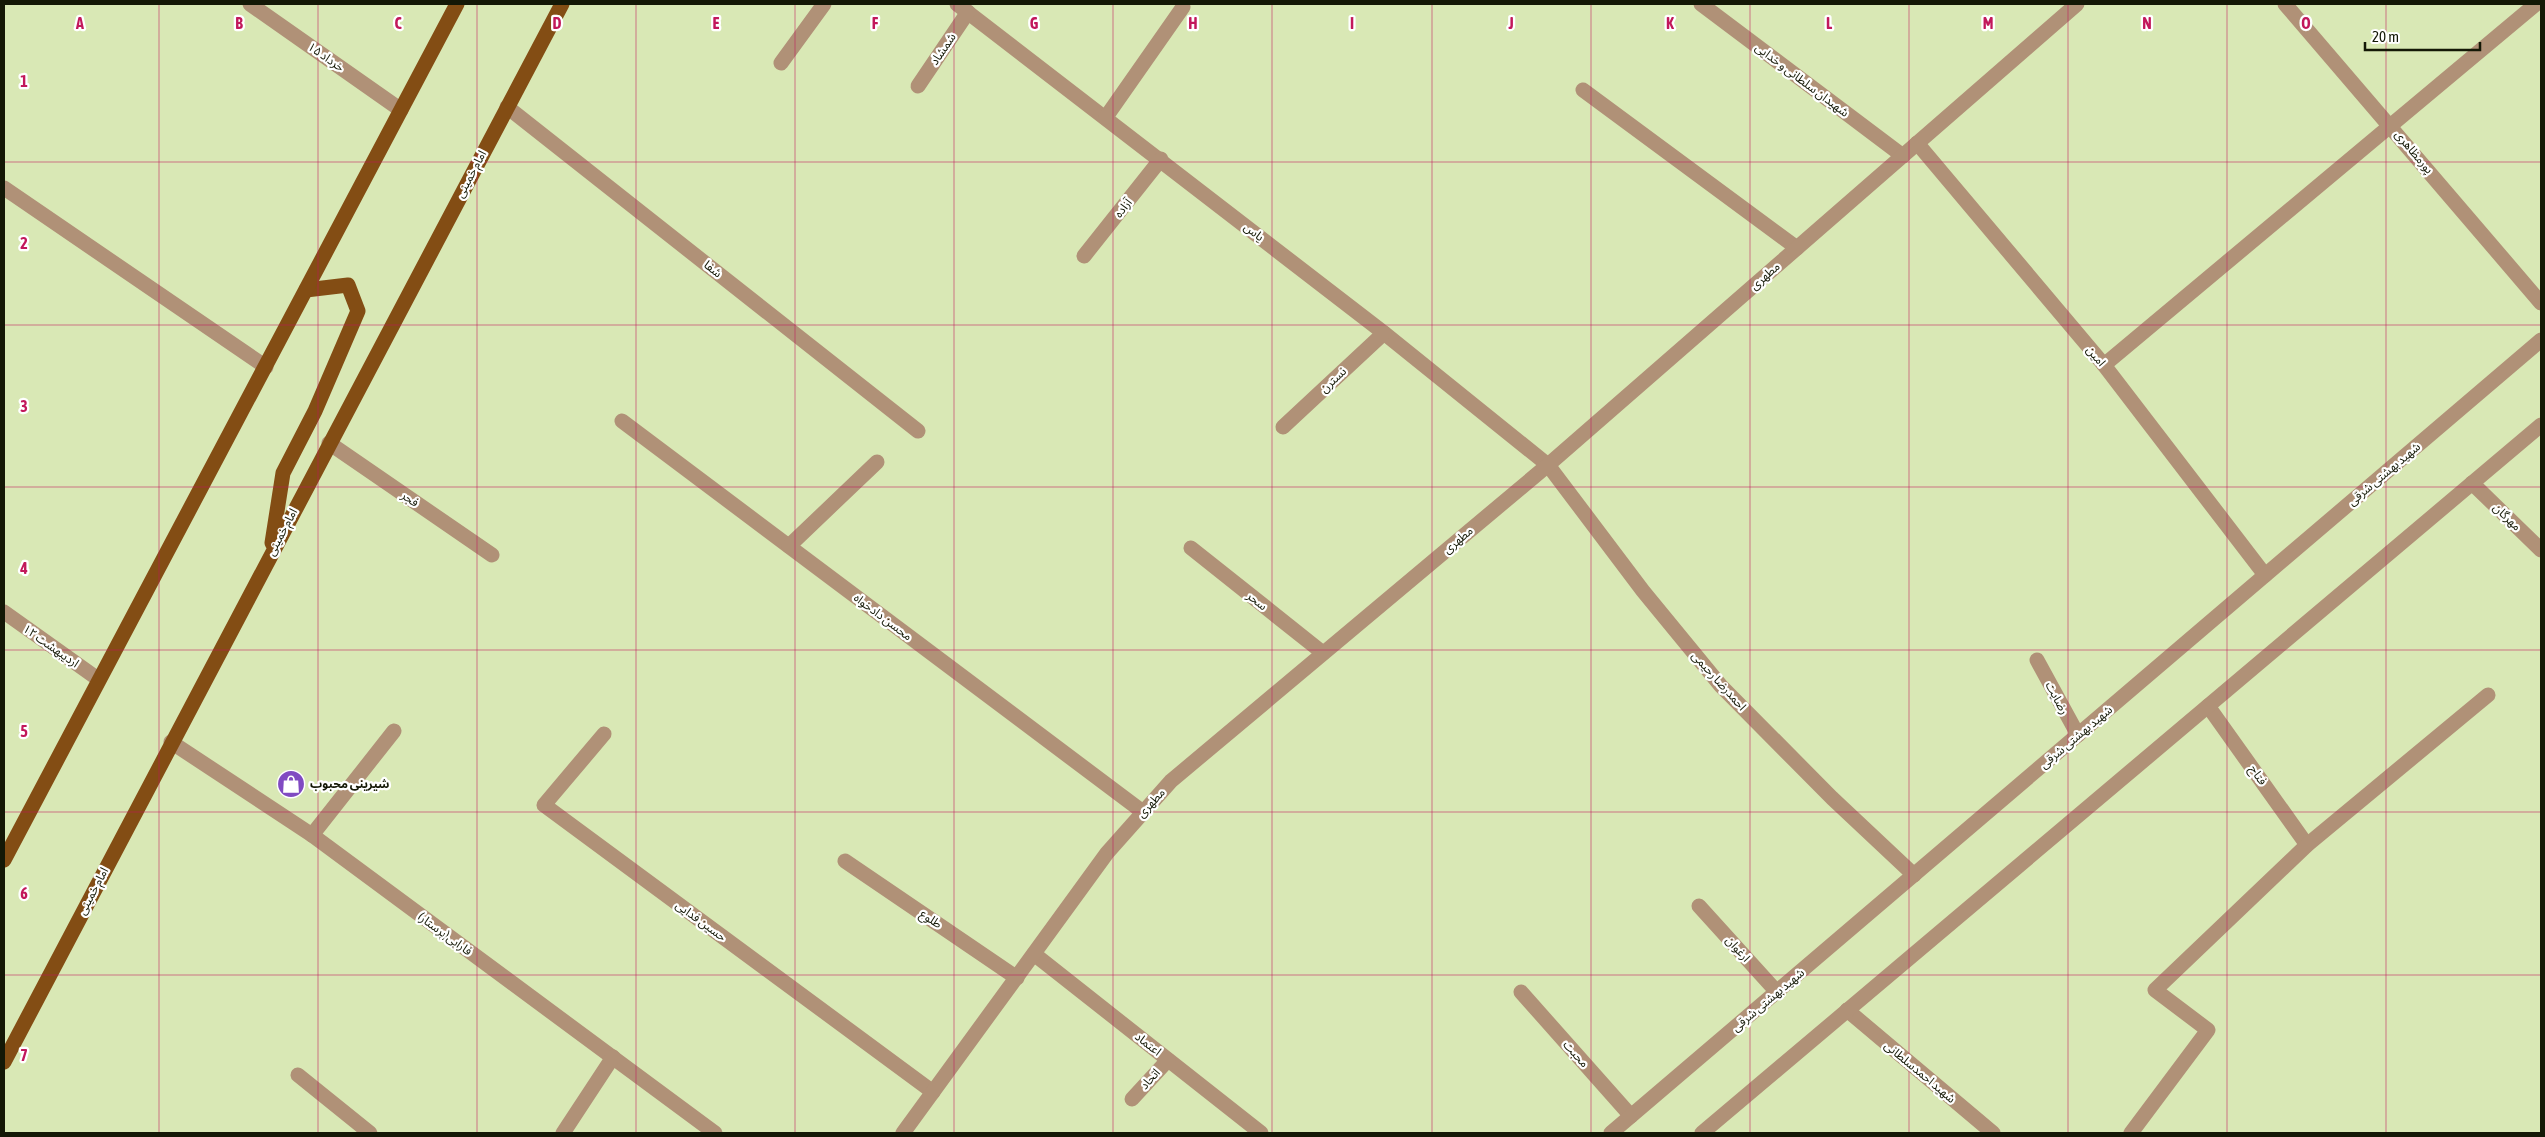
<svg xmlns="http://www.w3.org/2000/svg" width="2545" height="1137" font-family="'Asap Condensed','Noto Sans Arabic',sans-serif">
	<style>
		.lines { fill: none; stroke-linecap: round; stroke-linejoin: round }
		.minor { stroke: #b09177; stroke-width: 15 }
		.major { stroke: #834d14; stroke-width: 15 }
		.grid { fill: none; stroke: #c2185b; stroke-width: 1; stroke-opacity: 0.55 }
		.labels { text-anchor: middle; stroke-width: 4.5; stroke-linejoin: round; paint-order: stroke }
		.street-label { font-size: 12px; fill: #141806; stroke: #fff }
		.poi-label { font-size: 12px; font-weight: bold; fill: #141806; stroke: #fff; text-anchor: start }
		.grid-label { font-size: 16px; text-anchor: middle; font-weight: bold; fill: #c2185b; stroke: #fff; stroke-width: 4.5; stroke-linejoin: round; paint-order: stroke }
	</style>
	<rect width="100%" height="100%" fill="#d9e8b5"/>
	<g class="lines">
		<!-- minor -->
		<g class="minor">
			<polyline points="250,4 401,110"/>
			<polyline points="957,4 1384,333 1548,465 1643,591 1721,686 1832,798 1914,875"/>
			<polyline points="1701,4 1903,156"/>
			<polyline points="2285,4 2541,303"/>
			<polyline points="781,63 824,4"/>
			<polyline points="918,86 968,12"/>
			<polyline points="1583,90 1797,248"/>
			<polyline points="507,107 918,431"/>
			<polyline points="1106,117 1183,7"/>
			<polyline points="1917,143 2104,365 2265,575"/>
			<polyline points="4,188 266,367"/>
			<polyline points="1084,256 1161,159"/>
			<polyline points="2104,365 2536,4"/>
			<polyline points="622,421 1143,812"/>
			<polyline points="1283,427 1384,333"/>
			<polyline points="329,443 492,555"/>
			<polyline points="2472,483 2541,550"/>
			<polyline points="789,546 877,462"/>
			<polyline points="1191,548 1323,653"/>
			<polyline points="4,612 98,679"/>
			<polyline points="2037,660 2078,735"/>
			<polyline points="2208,706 2307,845"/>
			<polyline points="604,734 544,805 933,1092"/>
			<polyline points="171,742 312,835 715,1133"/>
			<polyline points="312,835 394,731"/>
			<polyline points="845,861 1017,978"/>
			<polyline points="1699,906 1777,992"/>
			<polyline points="1034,954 1261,1133"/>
			<polyline points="1521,992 1631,1116"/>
			<polyline points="1847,1010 1993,1133"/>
			<polyline points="298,1075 370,1133"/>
			<polyline points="1132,1099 1168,1060"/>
			<polyline points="563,1133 613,1057"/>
			<polyline points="903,1133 1107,853 1171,781 1548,465 2077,4"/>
			<polyline points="1611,1133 2541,340"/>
			<polyline points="1702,1133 2541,425"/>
			<polyline points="2131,1133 2208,1030 2155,990 2307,845 2488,695"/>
		</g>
		<!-- major -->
		<g class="major">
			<polyline points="272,543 283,473 315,411 358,311 348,285 306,290"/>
			<polyline points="4,860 457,4"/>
			<polyline points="4,1062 562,4"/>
		</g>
	</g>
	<!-- grid -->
	<path class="grid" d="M 159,4 L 159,1133M 318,4 L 318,1133M 477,4 L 477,1133M 636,4 L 636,1133M 795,4 L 795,1133M 954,4 L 954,1133M 1113,4 L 1113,1133M 1272,4 L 1272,1133M 1432,4 L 1432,1133M 1591,4 L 1591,1133M 1750,4 L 1750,1133M 1909,4 L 1909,1133M 2068,4 L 2068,1133M 2227,4 L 2227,1133M 2386,4 L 2386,1133M 4,162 L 2541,162M 4,325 L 2541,325M 4,487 L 2541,487M 4,650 L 2541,650M 4,812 L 2541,812M 4,975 L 2541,975"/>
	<!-- icons -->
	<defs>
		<g id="shop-disc" transform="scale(1.4375)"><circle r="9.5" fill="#804ac2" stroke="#fff"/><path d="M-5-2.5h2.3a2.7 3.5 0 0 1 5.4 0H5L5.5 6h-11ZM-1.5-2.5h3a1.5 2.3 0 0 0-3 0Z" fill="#fff"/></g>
	</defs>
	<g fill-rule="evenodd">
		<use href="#shop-disc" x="291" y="784"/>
	</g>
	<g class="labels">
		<!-- street labels -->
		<g class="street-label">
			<text transform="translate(943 49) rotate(-56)" y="4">شمشاد</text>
			<text transform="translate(326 57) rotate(35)" y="4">۱۵ خرداد</text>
			<text transform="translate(1802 80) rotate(37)" y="4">شهیدان سلطانی و خدایی</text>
			<text transform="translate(2414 152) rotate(50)" y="4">پورمظاهری</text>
			<text transform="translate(471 174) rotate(-62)" y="4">امام خمینی</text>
			<text transform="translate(1123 208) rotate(-52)" y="4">آزاده</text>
			<text transform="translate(1254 232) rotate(38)" y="4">یاس</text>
			<text transform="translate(713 269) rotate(38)" y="4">شفا</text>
			<text transform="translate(1765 276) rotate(-41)" y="4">مطهری</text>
			<text transform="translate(2096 356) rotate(50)" y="4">امین</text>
			<text transform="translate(1333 380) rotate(-43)" y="4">نسترن</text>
			<text transform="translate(2384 474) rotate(-40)" y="4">شهید بهشتی شرقی</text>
			<text transform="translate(410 499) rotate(34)" y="4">فجر</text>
			<text transform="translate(2507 517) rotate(44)" y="4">مهرگان</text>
			<text transform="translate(282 532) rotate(-62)" y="4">امام خمینی</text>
			<text transform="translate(1458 540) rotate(-40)" y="4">مطهری</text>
			<text transform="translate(1257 601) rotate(39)" y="4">سحر</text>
			<text transform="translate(883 617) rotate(37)" y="4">محسن دادخواه</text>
			<text transform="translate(51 646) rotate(35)" y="4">۱۲ اردیبهشت</text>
			<text transform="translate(1719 681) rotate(48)" y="4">احمدرضا رحیمی</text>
			<text transform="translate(2057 698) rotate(62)" y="4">رضایت</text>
			<text transform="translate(2076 737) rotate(-40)" y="4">شهید بهشتی شرقی</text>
			<text transform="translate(2258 775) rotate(55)" y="4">فتاح</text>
			<text transform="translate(1151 803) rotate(-48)" y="4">مطهری</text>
			<text transform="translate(93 891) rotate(-62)" y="4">امام خمینی</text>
			<text transform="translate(931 919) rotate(34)" y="4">طلوع</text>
			<text transform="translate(701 921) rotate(36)" y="4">حسین فدایی</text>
			<text transform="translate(445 934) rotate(36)" y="4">(پرستار)فارابی</text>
			<text transform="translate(1738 949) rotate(48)" y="4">ارغوان</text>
			<text transform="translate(1768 1000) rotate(-40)" y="4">شهید بهشتی شرقی</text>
			<text transform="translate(1148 1044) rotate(38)" y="4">اعتماد</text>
			<text transform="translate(1576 1054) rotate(48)" y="4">محبت</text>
			<text transform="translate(1920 1072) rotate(40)" y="4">شهید احمدسلطانی</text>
			<text transform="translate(1150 1079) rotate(-48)" y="4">اتحاد</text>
		</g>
		<!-- poi labels -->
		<g class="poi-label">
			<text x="310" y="788">شیرینی محبوب</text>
		</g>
	</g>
	<g class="grid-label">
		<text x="80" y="29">A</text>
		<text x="239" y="29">B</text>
		<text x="398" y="29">C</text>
		<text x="557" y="29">D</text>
		<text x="716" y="29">E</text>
		<text x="875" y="29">F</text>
		<text x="1034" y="29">G</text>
		<text x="1193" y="29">H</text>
		<text x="1352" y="29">I</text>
		<text x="1511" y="29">J</text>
		<text x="1670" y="29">K</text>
		<text x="1829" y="29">L</text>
		<text x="1988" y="29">M</text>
		<text x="2147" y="29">N</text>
		<text x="2306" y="29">O</text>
		<text x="24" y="87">1</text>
		<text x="24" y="249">2</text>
		<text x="24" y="412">3</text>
		<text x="24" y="574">4</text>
		<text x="24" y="737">5</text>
		<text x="24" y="899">6</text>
		<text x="24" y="1061">7</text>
	</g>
	<!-- border -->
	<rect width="2545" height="1137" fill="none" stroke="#141806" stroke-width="10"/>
	<!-- scale -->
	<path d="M2365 42v8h115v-8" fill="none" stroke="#141806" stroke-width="2.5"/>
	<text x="2372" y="42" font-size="15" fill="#141806" stroke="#ffffff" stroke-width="4" paint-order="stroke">20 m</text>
</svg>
